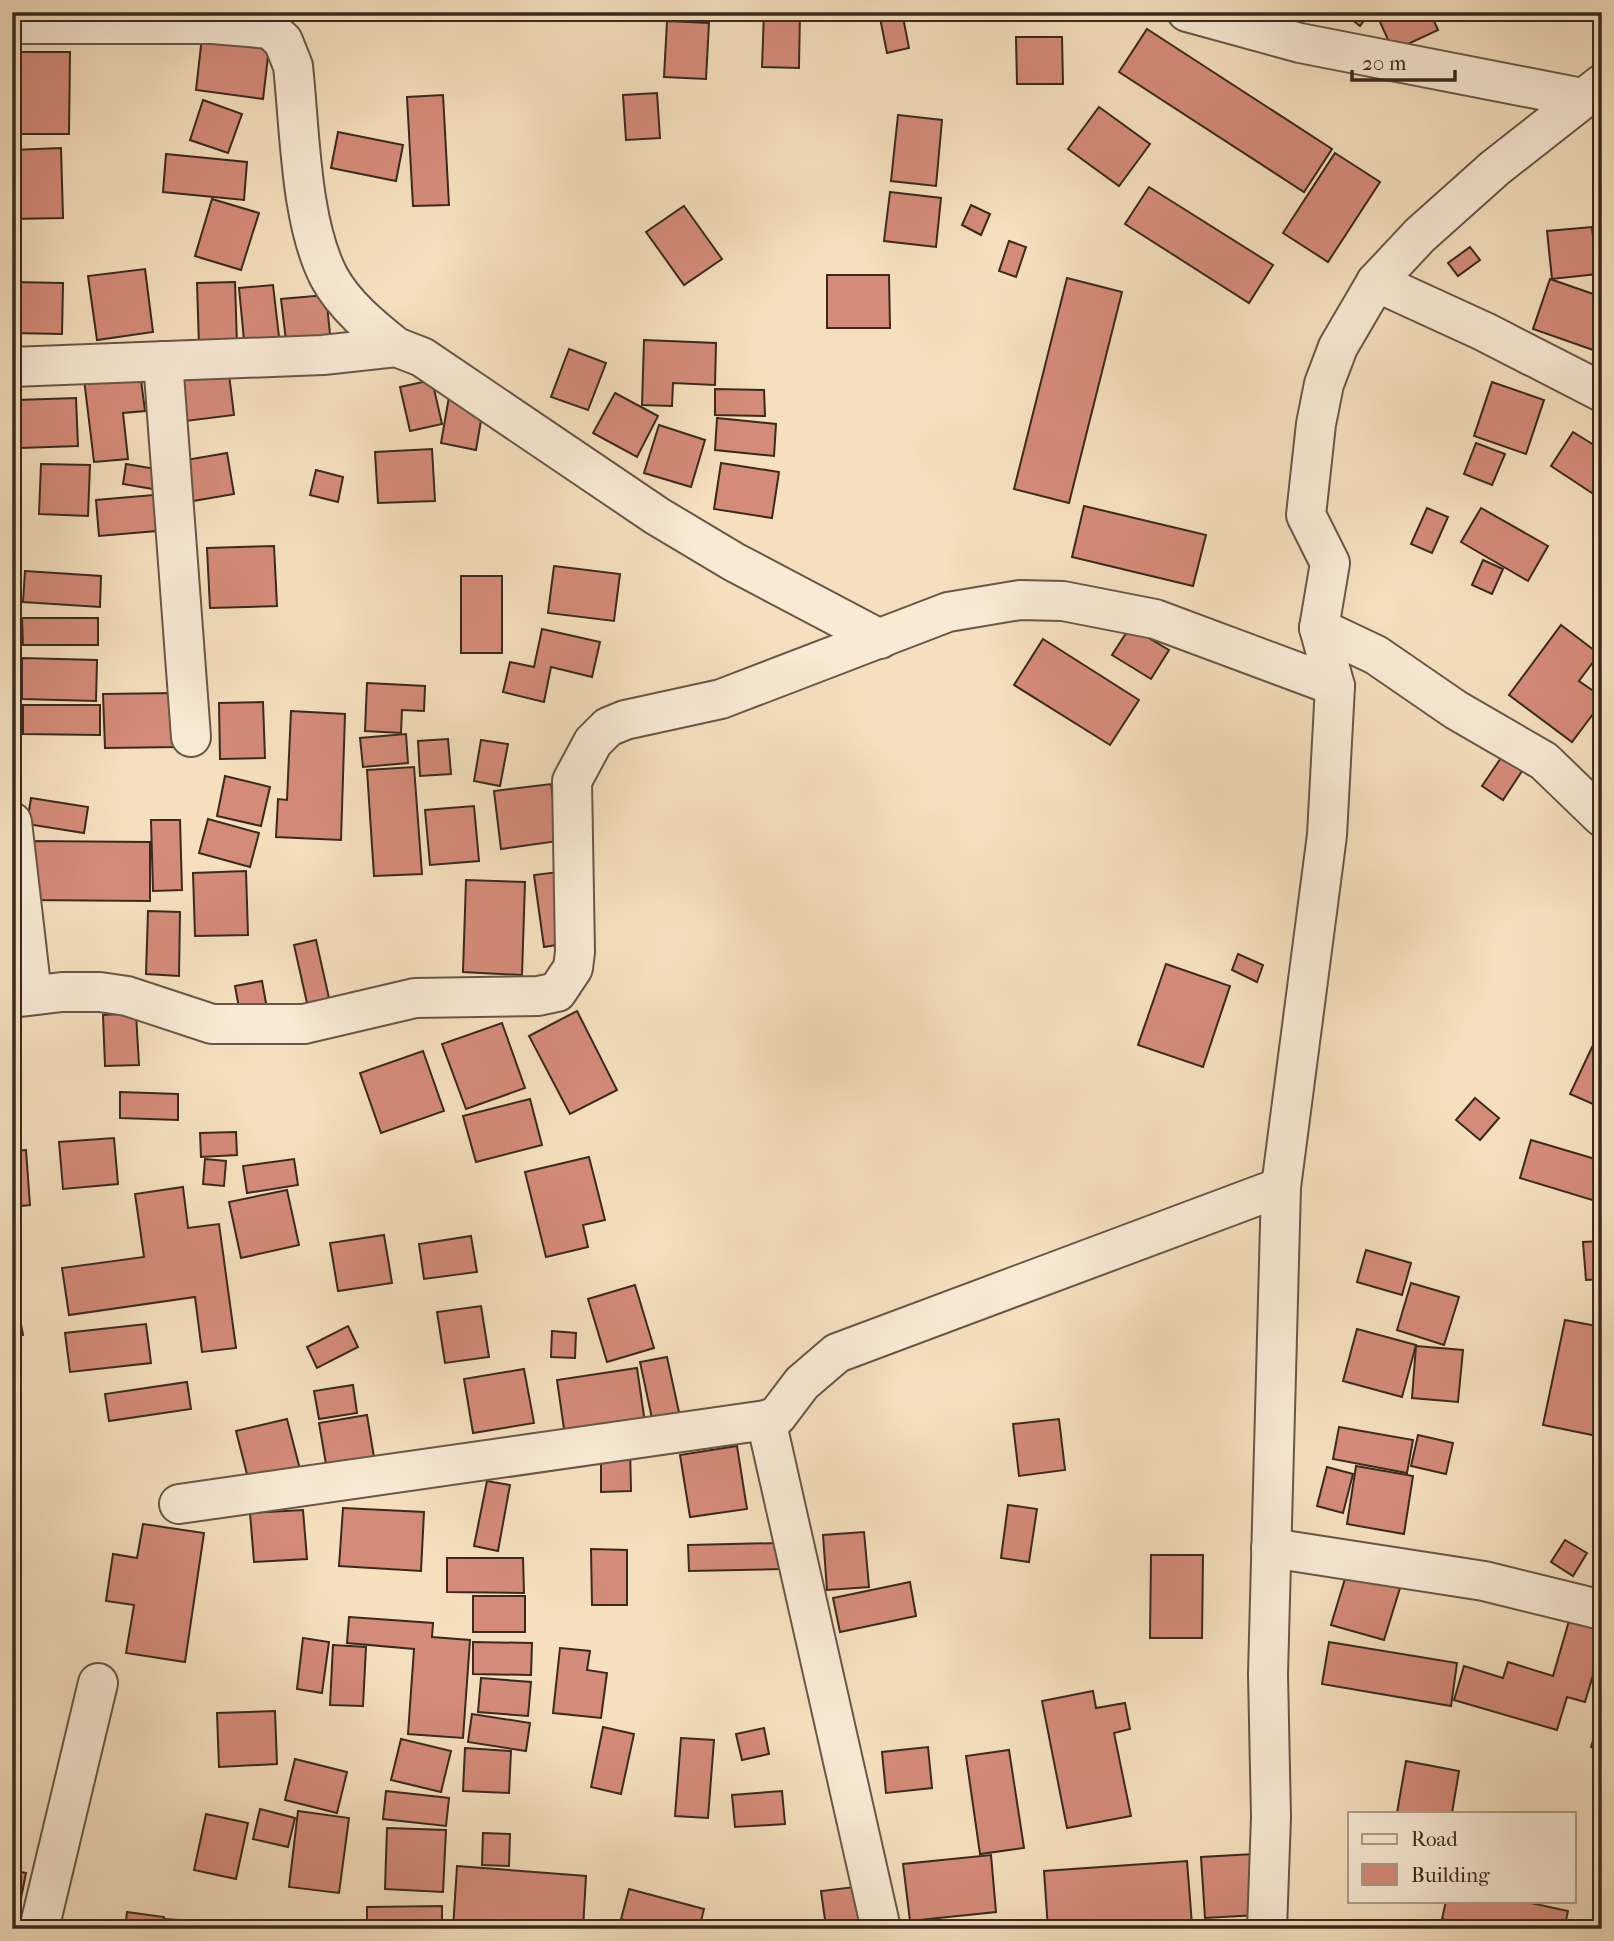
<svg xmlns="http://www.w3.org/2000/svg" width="1614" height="1941" font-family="'IM FELL French Canon',serif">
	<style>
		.building { fill: #d58b7a; stroke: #392a1d; stroke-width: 2 }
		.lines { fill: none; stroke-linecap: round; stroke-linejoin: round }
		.minor-casing { stroke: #685745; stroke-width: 42 }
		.minor { stroke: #f8ead5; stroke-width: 38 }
	</style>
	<rect width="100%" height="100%" fill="#f5dfbe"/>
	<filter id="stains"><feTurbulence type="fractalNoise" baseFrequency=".00286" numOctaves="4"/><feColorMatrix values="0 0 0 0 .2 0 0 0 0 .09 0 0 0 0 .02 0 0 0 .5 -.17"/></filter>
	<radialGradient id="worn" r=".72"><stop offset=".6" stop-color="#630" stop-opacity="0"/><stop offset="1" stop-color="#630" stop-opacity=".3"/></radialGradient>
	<!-- building -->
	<g class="building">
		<polygon points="764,12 800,12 799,68 762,67"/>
		<polygon points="902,12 909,48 887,53 879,13"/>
		<polygon points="1342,12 1370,12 1360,26"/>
		<polygon points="1430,12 1438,30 1393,51 1376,13"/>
		<polygon points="667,21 709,23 706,79 664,77"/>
		<polygon points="203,28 269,48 263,99 196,90"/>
		<polygon points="1147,29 1332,149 1304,192 1119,72"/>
		<polygon points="1016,37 1062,37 1063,84 1017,84"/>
		<polygon points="12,52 70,52 69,134 12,134"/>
		<polygon points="657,93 660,138 626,140 623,95"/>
		<polygon points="443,95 449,205 413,206 407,97"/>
		<polygon points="203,100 242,114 228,153 190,140"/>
		<polygon points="1099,107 1150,144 1119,186 1068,149"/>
		<polygon points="898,115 942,120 936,186 891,181"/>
		<polygon points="338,132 403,145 396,181 331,168"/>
		<polygon points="61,148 63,218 12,219 12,150"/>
		<polygon points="1335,153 1380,182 1328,262 1283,233"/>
		<polygon points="166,154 247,162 244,200 163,192"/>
		<polygon points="1149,187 1273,265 1249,303 1125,224"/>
		<polygon points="890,192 941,198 936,247 884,241"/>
		<polygon points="212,199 259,213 241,270 195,256"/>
		<polygon points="971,205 990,214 981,235 962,225"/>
		<polygon points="684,206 722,259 684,285 646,232"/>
		<polygon points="1592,227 1597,274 1552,279 1547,231"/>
		<polygon points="1009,241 1026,247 1016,277 999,271"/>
		<polygon points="1470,247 1480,260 1458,276 1448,263"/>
		<polygon points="145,269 153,332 97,340 88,276"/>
		<polygon points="827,275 889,275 890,328 827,328"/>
		<polygon points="1067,278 1122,292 1069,503 1014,489"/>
		<polygon points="1550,279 1602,297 1602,325 1593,350 1533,329"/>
		<polygon points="12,282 63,283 62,334 12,333"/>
		<polygon points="235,282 237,345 199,346 197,283"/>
		<polygon points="273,285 279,337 244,340 239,288"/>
		<polygon points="326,295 331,344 287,349 281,299"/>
		<polygon points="644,340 716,343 715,385 673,383 672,406 642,405"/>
		<polygon points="569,349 606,363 588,410 551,397"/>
		<polygon points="228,366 234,415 186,421 179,373"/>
		<polygon points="140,372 145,411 123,413 128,459 94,462 84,379"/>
		<polygon points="432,380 442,424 410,431 400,387"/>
		<polygon points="1492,382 1544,400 1526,454 1474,436"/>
		<polygon points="715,389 764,390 765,416 715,415"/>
		<polygon points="615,393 658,416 637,457 593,433"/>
		<polygon points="449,397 484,403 476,450 441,443"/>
		<polygon points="76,398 78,446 20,448 18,400"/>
		<polygon points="717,418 776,424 774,456 715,450"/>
		<polygon points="659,425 705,440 691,487 644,473"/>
		<polygon points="1573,432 1602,450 1601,499 1551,466"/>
		<polygon points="1476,443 1505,454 1492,485 1464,474"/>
		<polygon points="432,449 435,501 378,503 375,452"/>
		<polygon points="227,453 234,494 193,501 186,460"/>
		<polygon points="721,463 779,472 772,518 714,509"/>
		<polygon points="41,464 90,465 88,516 39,514"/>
		<polygon points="126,464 162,470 159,490 123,484"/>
		<polygon points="316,470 343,477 338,502 310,495"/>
		<polygon points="165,494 168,530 99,536 96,500"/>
		<polygon points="1084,506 1206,535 1193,586 1072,557"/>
		<polygon points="1427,508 1448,517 1432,553 1411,544"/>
		<polygon points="1481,508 1548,546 1528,581 1461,542"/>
		<polygon points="274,546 277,606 210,608 207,548"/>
		<polygon points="1483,560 1503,569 1492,594 1472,585"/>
		<polygon points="554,566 620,574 614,621 548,613"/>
		<polygon points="25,571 101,576 100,607 23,602"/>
		<rect x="461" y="576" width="41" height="77"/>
		<polygon points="22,618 98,618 98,645 23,645"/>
		<polygon points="1561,625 1599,654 1579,681 1602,697 1602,702 1572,742 1509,695"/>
		<polygon points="1130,627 1169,650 1151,679 1112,655"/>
		<polygon points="542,629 600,642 592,677 551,667 544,702 503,692 510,662 534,667"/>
		<polygon points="1043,639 1139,700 1110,745 1014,685"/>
		<polygon points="22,658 97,660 96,701 22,699"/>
		<polygon points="367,683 425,686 424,711 402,710 401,733 365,731"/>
		<polygon points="177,693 178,747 105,748 103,694"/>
		<polygon points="263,702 265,758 220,759 219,703"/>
		<polygon points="23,705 100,705 100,735 23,734"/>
		<polygon points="291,711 345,714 341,840 276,837 278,799 287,800"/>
		<polygon points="406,734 408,763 363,767 360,738"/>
		<polygon points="448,739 451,774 420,776 418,741"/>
		<polygon points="481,740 508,744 500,786 474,781"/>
		<polygon points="1505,752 1526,765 1503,800 1482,786"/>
		<polygon points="414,767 422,874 374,876 367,770"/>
		<polygon points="225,776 270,787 261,826 217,816"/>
		<polygon points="551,784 558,841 501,849 494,791"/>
		<polygon points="31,798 88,807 84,833 27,824"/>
		<polygon points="474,806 479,861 430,865 425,810"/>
		<polygon points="208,819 259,833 250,867 199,853"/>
		<polygon points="151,820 180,820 182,890 153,891"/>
		<polygon points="26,841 150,842 150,901 26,900"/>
		<polygon points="246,871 248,935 195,936 193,873"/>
		<polygon points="558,872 568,943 544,947 534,875"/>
		<polygon points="466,880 525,882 522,975 463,972"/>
		<polygon points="148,911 180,912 179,976 146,974"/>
		<polygon points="316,940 331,1007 309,1012 294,945"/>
		<polygon points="1238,954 1263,965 1257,982 1232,970"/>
		<polygon points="1166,964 1230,986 1203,1067 1138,1045"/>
		<polygon points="262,981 268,1014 241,1019 235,986"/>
		<polygon points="577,1011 617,1090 570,1114 529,1036"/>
		<polygon points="136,1013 139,1065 105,1066 103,1015"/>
		<polygon points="502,1023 525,1088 466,1109 442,1044"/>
		<polygon points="1602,1026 1602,1108 1570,1094"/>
		<polygon points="423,1051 444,1111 381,1133 360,1073"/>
		<polygon points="120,1092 178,1094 178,1120 120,1118"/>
		<polygon points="1475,1098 1499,1118 1480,1140 1456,1120"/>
		<polygon points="530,1099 542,1145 476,1162 463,1116"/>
		<polygon points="236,1132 237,1155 201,1157 200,1133"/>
		<polygon points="114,1138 118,1184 63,1189 59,1142"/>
		<polygon points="1531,1140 1602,1161 1602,1203 1520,1178"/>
		<polygon points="26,1150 30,1205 12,1207 12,1151"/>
		<polygon points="589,1157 605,1220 583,1225 588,1247 546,1257 525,1172"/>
		<polygon points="205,1159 226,1161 224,1186 203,1184"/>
		<polygon points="294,1159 298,1185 247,1193 243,1166"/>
		<polygon points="183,1187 188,1228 219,1224 236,1348 202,1352 195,1297 69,1315 62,1268 144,1257 135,1194"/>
		<polygon points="287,1190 299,1245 241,1258 229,1202"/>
		<polygon points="384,1235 392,1283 338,1291 330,1243"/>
		<polygon points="471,1236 477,1272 424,1279 419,1244"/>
		<polygon points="1602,1241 1602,1279 1586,1280 1583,1242"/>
		<polygon points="1366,1250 1411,1263 1402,1295 1357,1282"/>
		<polygon points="12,1277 23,1335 12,1337"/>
		<polygon points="1411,1283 1459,1297 1444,1345 1397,1330"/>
		<polygon points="635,1285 654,1348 607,1362 588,1299"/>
		<polygon points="481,1306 489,1357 445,1363 437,1312"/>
		<polygon points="1565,1320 1602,1327 1602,1437 1543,1425"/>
		<polygon points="146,1324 151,1363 70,1372 65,1333"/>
		<polygon points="348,1326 358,1347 317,1368 307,1347"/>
		<polygon points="1357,1329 1416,1345 1402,1397 1343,1381"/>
		<polygon points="552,1331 576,1333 575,1358 551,1357"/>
		<polygon points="1416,1346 1463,1350 1458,1402 1412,1398"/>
		<polygon points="667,1357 680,1417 653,1423 640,1362"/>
		<polygon points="637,1368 645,1423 565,1436 557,1380"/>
		<polygon points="524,1369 534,1423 473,1433 464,1379"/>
		<polygon points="187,1382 191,1409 109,1421 105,1394"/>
		<polygon points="353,1385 357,1413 319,1419 314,1391"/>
		<polygon points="367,1415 375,1463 327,1470 319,1423"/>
		<polygon points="287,1419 302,1477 251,1490 236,1431"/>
		<polygon points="1059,1419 1065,1470 1019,1476 1013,1424"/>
		<polygon points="1339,1427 1413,1440 1407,1473 1333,1459"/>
		<polygon points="1418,1435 1453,1443 1446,1474 1411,1466"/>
		<polygon points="601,1446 630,1447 631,1491 601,1492"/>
		<polygon points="737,1446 747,1509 690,1517 680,1455"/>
		<polygon points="1356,1466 1413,1476 1404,1534 1347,1524"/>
		<polygon points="1327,1467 1353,1474 1343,1513 1317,1506"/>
		<polygon points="487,1481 510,1485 498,1551 474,1546"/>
		<polygon points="1008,1505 1037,1509 1029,1562 1001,1558"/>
		<polygon points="343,1508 424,1512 421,1571 339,1566"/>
		<polygon points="303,1510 307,1559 254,1562 250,1513"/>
		<polygon points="143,1524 204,1533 185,1662 126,1653 134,1605 106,1601 113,1554 137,1558"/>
		<polygon points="864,1532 869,1587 827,1590 823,1535"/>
		<polygon points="1565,1540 1587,1553 1573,1576 1551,1562"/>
		<polygon points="781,1543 782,1569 689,1571 688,1545"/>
		<polygon points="591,1549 627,1550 627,1605 592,1605"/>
		<polygon points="1151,1555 1203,1555 1202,1638 1150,1638"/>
		<polygon points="447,1558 523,1558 524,1593 447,1592"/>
		<polygon points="1347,1572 1400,1588 1384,1640 1331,1625"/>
		<polygon points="910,1582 916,1616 840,1632 833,1598"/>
		<rect x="473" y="1596" width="52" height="36"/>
		<polygon points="1571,1614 1602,1624 1602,1645 1585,1702 1567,1697 1557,1730 1454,1700 1464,1666 1503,1678 1508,1662 1553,1676"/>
		<polygon points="349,1617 433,1623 432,1637 470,1640 463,1738 408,1734 414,1649 347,1643"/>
		<polygon points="303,1638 329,1642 322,1693 297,1689"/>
		<polygon points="473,1642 532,1643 531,1675 473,1674"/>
		<polygon points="1329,1642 1457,1663 1451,1706 1322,1684"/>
		<polygon points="333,1645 366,1647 363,1706 330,1705"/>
		<polygon points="560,1648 590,1651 587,1670 607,1673 601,1718 553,1713"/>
		<polygon points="1602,1667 1602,1696 1594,1693"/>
		<polygon points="481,1678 531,1682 528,1716 478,1712"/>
		<polygon points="1093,1691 1096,1708 1125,1703 1130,1729 1114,1733 1131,1816 1067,1828 1042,1701"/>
		<polygon points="275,1711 277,1764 219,1767 217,1713"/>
		<polygon points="472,1714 530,1723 526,1751 468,1742"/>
		<polygon points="1601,1716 1602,1716 1602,1751 1591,1747"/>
		<polygon points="603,1727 634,1734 621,1794 591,1787"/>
		<polygon points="764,1728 769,1754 742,1760 736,1734"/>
		<polygon points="681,1738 714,1740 708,1818 675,1816"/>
		<polygon points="401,1739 451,1751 441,1792 391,1780"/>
		<polygon points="928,1747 932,1788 886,1793 882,1752"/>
		<polygon points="465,1748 511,1751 509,1793 463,1791"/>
		<polygon points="1009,1750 1024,1848 980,1854 966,1756"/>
		<polygon points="295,1759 347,1772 337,1813 285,1800"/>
		<polygon points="1406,1761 1459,1771 1452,1813 1397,1813"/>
		<polygon points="386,1791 449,1798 446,1826 383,1819"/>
		<polygon points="782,1791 785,1824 735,1827 732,1795"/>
		<polygon points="260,1809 295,1818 288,1847 253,1839"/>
		<polygon points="298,1811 349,1818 339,1893 289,1887"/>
		<polygon points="206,1814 248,1823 236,1879 194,1870"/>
		<polygon points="387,1828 446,1830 443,1892 385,1889"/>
		<polygon points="483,1833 510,1834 509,1866 482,1865"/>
		<polygon points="1254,1854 1258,1915 1205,1918 1201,1857"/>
		<polygon points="991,1855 996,1912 910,1921 903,1864"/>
		<polygon points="1187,1861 1192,1925 1048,1929 1044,1871"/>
		<polygon points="457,1866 586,1876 583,1929 453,1929"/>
		<polygon points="12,1870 26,1873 15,1929 12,1929"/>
		<polygon points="871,1885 876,1921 826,1927 821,1891"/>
		<polygon points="629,1889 704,1909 699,1929 658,1929 621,1919"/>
		<polygon points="1446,1901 1522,1901 1568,1911 1564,1929 1485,1929 1442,1919"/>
		<polygon points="442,1906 442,1929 367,1929 367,1907"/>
		<polygon points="127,1912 164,1917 163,1929 125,1929"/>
		<polygon points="164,1919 256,1925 255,1929 164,1929"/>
		<polygon points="316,1923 316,1929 281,1929 281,1924"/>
		<rect x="321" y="1923" width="25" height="6"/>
	</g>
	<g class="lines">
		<!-- minor casing -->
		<g class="minor-casing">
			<g id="minor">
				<polyline points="1187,12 1300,43 1582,98"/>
				<path d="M 12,24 L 213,24 L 270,29 L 283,41 L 293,66 C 300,130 300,221 329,277 C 344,305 372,328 396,347"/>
				<polyline points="1376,282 1485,332 1602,392"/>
				<polyline points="163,361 191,737"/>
				<polyline points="12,367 323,355 396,347 422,357 657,516 734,562 880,639"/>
				<polyline points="1319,628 1376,655 1456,710 1544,761 1602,817"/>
				<polyline points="12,822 32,995"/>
				<polyline points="12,998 62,992 100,992 127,996 212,1024 304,1024 415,998 538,996 557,992 573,968 575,952 572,781 593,742 608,727 625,720 721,699 948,612 1020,600 1063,601 1155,619 1335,686"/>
				<polyline points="179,1504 766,1420"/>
				<polyline points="1271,1548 1484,1581 1602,1610"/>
				<polyline points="39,1929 98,1683"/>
				<polyline points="881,1929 766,1420 777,1416 802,1383 837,1353 1281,1187"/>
				<polyline points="1267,1929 1271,1817 1268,1674 1281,1187 1327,835 1335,686 1319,628 1330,563 1306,515 1316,424 1324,384 1338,347 1376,282 1420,235 1495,168 1602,84"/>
			</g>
		</g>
		<!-- minor -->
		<use href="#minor" class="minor"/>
	</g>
	<!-- margin -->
	<rect width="1614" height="1941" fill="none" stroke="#f5dfbe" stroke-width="42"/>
	<rect x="14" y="14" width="1586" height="1913" fill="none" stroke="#392a1d" stroke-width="3.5"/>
	<rect x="21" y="21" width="1572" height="1899" fill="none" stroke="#392a1d" stroke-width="2"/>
	<!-- legend -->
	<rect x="1348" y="1812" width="228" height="91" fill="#f8ead5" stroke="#ac9d8b" stroke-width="2"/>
	<rect x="1362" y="1834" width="35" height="10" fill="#f8ead5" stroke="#ac9d8b" stroke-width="2"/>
	<text x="1411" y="1846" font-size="21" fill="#392a1d">Road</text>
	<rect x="1362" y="1864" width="35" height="21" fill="#d58b7a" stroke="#ac9d8b" stroke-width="2"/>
	<text x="1411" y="1882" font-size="21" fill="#392a1d">Building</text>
	<!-- scale -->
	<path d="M1352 70v10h103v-10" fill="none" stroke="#392a1d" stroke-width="3.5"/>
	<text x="1362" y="70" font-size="21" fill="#392a1d" stroke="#f8ead5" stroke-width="5" paint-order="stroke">20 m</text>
	<rect width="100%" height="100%" filter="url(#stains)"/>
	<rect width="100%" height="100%" fill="url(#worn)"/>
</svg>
